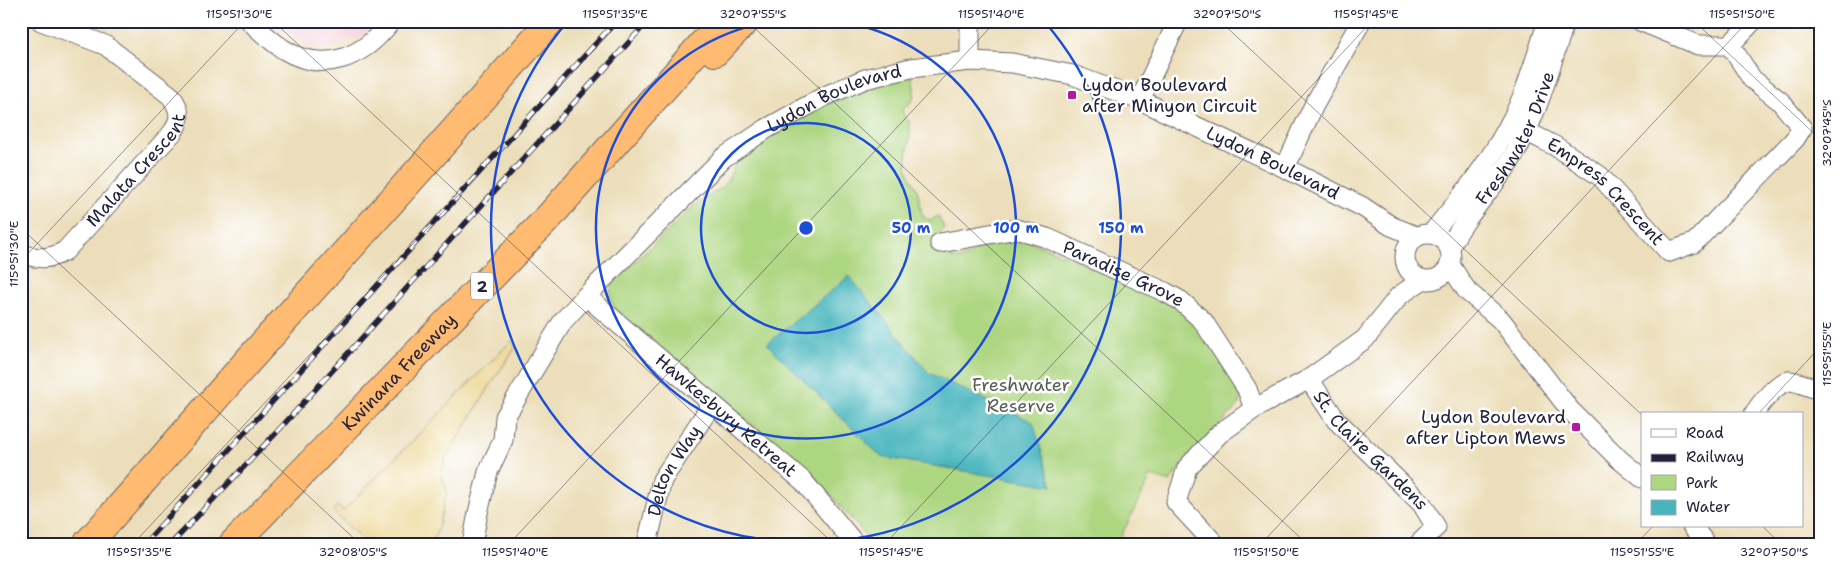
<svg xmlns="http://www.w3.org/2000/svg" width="1841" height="565" font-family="'Shantell Sans',sans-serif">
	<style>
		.built { fill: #f4cfdc }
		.green { fill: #add681; stroke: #687c5e }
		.sand { fill: #eeda9e; stroke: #887e6c }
		.water { fill: #46b5bd; stroke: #346c7c }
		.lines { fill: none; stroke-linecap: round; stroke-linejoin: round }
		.minor-casing { stroke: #696467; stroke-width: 21 }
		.highway-casing { stroke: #696467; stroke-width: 30 }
		.minor { stroke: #fff; stroke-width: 19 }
		.highway { stroke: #ffbb71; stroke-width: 28 }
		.rail-casing { stroke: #22223b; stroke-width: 5.5 }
		.rail { stroke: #fff; stroke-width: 4; stroke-dasharray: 11; stroke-linecap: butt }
		.ticks { fill: none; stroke: #22223b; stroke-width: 1; stroke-opacity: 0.45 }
		.ring { fill: none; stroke: #1d4ed8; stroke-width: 2.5 }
		.poi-dot { fill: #b5179e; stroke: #fff; stroke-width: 2 }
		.labels { text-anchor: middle; stroke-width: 5; stroke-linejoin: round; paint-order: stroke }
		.shield { fill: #fff; stroke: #646476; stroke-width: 1 }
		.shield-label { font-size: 16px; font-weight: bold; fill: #22223b }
		.poi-label { font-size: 18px; fill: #22223b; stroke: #fff; text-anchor: start }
		.street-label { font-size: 18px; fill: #22223b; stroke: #fff }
		.park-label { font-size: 18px; fill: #536154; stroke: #fff }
		.centre { fill: #1d4ed8; stroke: #fff; stroke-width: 2.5 }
		.ring-label { font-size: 15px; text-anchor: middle; font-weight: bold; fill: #1d4ed8; stroke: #fff; stroke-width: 5; stroke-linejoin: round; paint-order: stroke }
		.neatline { fill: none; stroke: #22223b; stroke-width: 2 }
		.ticks-label { font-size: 12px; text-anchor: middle; fill: #22223b }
	</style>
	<rect width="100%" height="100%" fill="#fff"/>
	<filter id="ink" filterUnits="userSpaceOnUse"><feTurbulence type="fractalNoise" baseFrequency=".02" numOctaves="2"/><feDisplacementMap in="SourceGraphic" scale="10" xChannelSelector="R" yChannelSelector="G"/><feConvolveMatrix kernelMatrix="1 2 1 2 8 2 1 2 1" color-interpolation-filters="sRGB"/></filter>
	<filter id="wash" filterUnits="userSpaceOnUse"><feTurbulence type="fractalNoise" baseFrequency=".0096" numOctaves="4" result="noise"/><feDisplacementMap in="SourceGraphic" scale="20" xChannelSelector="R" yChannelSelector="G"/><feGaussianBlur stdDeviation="1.12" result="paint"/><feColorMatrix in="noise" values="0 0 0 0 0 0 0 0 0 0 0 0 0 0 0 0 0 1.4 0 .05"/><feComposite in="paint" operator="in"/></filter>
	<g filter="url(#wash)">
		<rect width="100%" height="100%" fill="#ecdeba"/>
		<!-- built -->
		<polygon class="built" points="270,21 376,21 363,36 323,49 314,49"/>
		<!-- green -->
		<path class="green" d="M 912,76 C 913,83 917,96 911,102 C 908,106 905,106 902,111 L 905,118 L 909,121 C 913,135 906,149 907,164 C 907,175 915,182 918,193 C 920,201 920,208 923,216 L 930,221 L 938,216 L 944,227 L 939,237 C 941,247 942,254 953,258 C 967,263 978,246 989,240 C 996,236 1008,236 1016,235 L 1165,298 L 1191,316 L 1230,371 L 1241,398 L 1239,405 L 1184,461 L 1170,482 L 1151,476 L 1117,544 L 873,544 L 811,472 L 694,378 L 617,311 C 609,301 608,293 614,282 L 693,207 L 722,187 L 728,180 L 735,165 L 745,155 L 765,140 L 813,111 L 861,89 Z"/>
		<!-- sand -->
		<polygon class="sand" points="511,341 516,347 495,378 445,459 441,475 447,491 439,525 432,544 367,544 333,511 337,506 343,511"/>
		<!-- water -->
		<polygon class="water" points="849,276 929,373 1033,422 1052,486 881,457 767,344"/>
	</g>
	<g filter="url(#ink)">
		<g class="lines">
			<!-- minor casing -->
			<g class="minor-casing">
				<g id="minor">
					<path d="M 250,21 C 260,31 271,41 283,49 C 325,75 364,57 391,21"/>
					<polyline points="1730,45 1753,21"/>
					<polyline points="970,61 970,21"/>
					<polyline points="1140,100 1178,21"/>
					<path id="s1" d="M 1510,123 L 1555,146 L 1600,176 L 1669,252 L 1694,243 L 1795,139 L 1802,128 L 1780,101 L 1752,79 L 1730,45 L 1698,45 L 1640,21"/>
					<polyline points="1285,168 1314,105 1359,25 1359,21"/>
					<path d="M 1432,233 C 1460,199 1488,165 1509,125 C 1527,92 1536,56 1548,21"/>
					<circle cx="1428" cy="257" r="23"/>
					<path id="s2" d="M 940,243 L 1017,229 L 1047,238 L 1165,292 L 1181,301 L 1203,321 L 1247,389 L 1254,409"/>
					<path id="s3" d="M 1450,247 C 1465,216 1490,192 1509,163 C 1537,119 1549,70 1565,21"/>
					<path id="s4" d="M 21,254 C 38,259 49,260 65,251 L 173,132 C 182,118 180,109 171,96 L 105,45 L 41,21"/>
					<polyline points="1450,265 1467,291 1501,320 1570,410 1619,459 1642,478"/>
					<path id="s5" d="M 586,296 L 803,481 L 855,544"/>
					<path id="s6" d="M 1309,379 L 1336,420 L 1422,504 L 1436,527 L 1419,544"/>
					<path d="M 1754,414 C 1760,404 1777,382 1789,381 C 1798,381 1811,388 1820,390"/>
					<polyline points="1692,526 1706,544"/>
					<path id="s7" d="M 472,544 L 478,513 L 488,472 L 503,440 L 505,417 L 563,321 L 586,296 L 723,158 L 766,129 L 825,96 L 865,79 L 911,68 L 970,61 L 1012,63 L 1073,75 L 1140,100 L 1285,168 L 1363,207 L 1391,226 L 1416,236"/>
					<path id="s8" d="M 647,544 L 662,480 L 712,404"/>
					<polyline points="1215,544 1176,502 1187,468 1219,434 1254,409 1309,379 1365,339 1399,296 1422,280"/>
				</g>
			</g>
			<!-- highway casing -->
			<g class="highway-casing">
				<g id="highway">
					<polyline points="715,52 745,21"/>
					<path d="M 87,544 C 144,481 198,417 254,354 C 354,243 453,134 550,21"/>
					<path id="s9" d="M 233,544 L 548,218 L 723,21"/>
				</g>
			</g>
			<!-- minor -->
			<use href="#minor" class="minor"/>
			<!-- highway -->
			<use href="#highway" class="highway"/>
			<!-- rail casing -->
			<g class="rail-casing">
				<g id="rail">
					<polyline points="144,544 616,21"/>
					<polyline points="171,544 276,433 648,21"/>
				</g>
			</g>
			<!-- rail -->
			<use href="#rail" class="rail"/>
		</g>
	</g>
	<!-- ticks -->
	<path class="ticks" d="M 273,21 L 834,544M 747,21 L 1307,544M 1220,21 L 1642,415M 1694,21 L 1820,139M 21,228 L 360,544M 21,261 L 245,21M 1758,414 L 1820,347M 1762,526 L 1781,544M 133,544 L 621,21M 509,544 L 996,21M 885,544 L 1372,21M 1261,544 L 1748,21M 1636,544 L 1653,526"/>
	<!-- distance rings -->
	<g class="ring">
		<circle cx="806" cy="228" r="105"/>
		<path d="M844 22A210 210 0 1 1 768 22"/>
		<path d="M1044 21A315 315 0 1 1 568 21"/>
	</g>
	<!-- markers -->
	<g class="poi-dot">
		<rect x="1067" y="90" width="10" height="10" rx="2.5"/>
		<rect x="1571" y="422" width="10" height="10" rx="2.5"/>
	</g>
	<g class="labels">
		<!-- shield labels -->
		<rect class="shield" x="471" y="272.5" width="22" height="27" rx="4"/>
		<g class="shield-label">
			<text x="482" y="292">2</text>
		</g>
		<!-- poi labels -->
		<g class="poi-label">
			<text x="1082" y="91">Lydon Boulevard<tspan x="1082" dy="21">after Minyon Circuit</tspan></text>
			<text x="1566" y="423" text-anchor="end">Lydon Boulevard<tspan x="1566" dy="21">after Lipton Mews</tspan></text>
		</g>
		<!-- street labels -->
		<g class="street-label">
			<text dy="6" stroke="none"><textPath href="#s7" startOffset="600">Lydon Boulevard</textPath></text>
			<text dy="6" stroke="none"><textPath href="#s3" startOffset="128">Freshwater Drive</textPath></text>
			<text dy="6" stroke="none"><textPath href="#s7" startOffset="1065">Lydon Boulevard</textPath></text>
			<text dy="6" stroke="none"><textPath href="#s4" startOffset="154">Malata Crescent</textPath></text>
			<text dy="6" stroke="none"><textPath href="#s1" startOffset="119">Empress Crescent</textPath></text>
			<text dy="6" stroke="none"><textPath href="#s2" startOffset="194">Paradise Grove</textPath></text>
			<text dy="6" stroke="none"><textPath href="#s9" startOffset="239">Kwinana Freeway</textPath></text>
			<text dy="6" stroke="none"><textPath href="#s5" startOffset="184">Hawkesbury Retreat</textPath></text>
			<text dy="6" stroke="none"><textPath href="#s6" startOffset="95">St. Claire Gardens</textPath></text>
			<text dy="6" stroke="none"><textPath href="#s8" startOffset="79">Delton Way</textPath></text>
		</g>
		<!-- park labels -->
		<g class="park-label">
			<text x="1021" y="391">Freshwater<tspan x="1021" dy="21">Reserve</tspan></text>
		</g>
	</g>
	<circle cx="806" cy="228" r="8" class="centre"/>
	<g class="ring-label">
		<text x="911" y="233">50 m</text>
		<text x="1016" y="233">100 m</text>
		<text x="1121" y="233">150 m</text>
	</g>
	<!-- margin -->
	<rect width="1841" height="565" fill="none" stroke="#fff" stroke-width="55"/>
	<!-- legend -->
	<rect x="1641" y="412" width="162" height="115" fill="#ffffff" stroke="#a7a7b1"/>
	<rect x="1651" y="429" width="25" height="8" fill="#ffffff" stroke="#a7a7b1"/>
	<text x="1686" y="438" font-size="15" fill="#22223b">Road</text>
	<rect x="1651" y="454" width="25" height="8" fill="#22223b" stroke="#a7a7b1"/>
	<text x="1686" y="462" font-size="15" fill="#22223b">Railway</text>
	<rect x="1651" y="475" width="25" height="15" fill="#add681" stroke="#a7a7b1"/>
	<text x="1686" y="488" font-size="15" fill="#22223b">Park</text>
	<rect x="1651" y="500" width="25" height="15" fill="#46b5bd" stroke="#a7a7b1"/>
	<text x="1686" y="512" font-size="15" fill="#22223b">Water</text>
	<rect x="28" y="28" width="1786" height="510" class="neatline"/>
	<g class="ticks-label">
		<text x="239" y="18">115°51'30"E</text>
		<text x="615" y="18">115°51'35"E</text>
		<text x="753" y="18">32°07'55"S</text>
		<text x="991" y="18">115°51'40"E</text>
		<text x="1227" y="18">32°07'50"S</text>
		<text x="1366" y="18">115°51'45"E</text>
		<text x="1742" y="18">115°51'50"E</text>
		<text transform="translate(1827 133) rotate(-90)" y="4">32°07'45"S</text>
		<text transform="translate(14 254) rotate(-90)" y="4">115°51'30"E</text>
		<text transform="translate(1827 354) rotate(-90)" y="4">115°51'55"E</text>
		<text x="139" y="556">115°51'35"E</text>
		<text x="353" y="556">32°08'05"S</text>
		<text x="515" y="556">115°51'40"E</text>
		<text x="891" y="556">115°51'45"E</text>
		<text x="1266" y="556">115°51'50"E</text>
		<text x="1642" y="556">115°51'55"E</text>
		<text x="1774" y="556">32°07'50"S</text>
	</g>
</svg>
